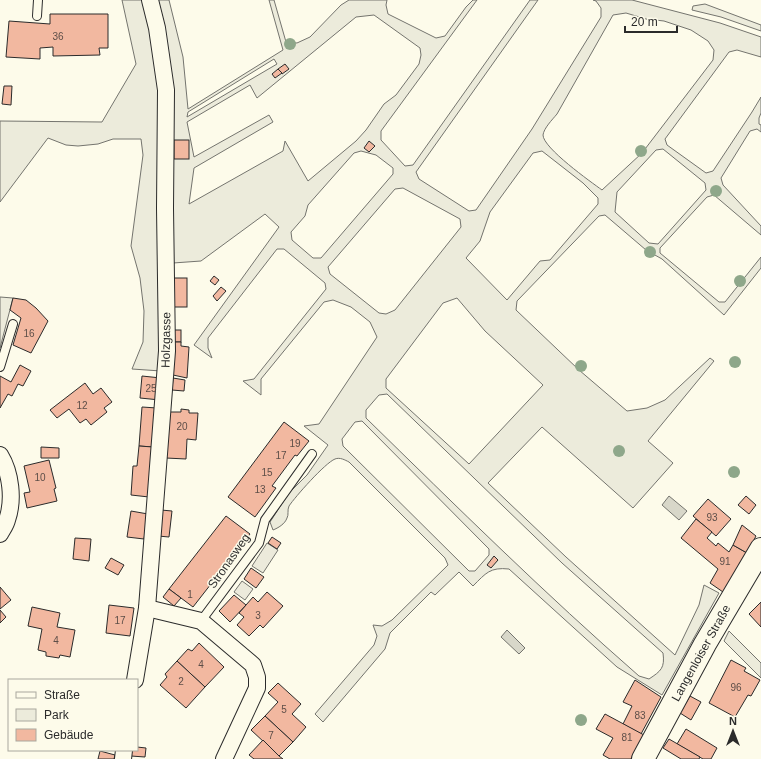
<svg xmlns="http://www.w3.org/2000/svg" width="761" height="759" font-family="Arial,sans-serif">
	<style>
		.green { fill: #ecebdb; stroke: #74746e; fill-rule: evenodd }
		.parking { fill: #eceadb; stroke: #74746e }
		.water { fill: #d8d7c9; stroke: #74746e }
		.building { fill: #f2b8a0; stroke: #2b2b2b }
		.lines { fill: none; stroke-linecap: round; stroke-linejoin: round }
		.lane-casing { stroke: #2b2b2b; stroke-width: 10 }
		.street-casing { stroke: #2b2b2b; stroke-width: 18 }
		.secondary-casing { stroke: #2b2b2b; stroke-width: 24 }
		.lane { stroke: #fdfbea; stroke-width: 8 }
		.street { stroke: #fdfbea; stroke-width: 16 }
		.secondary { stroke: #fdfbea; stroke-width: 22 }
		.tree { fill: #8ea78a }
		.labels { text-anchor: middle; stroke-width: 3; stroke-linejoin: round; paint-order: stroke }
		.number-label { font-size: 10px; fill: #5d4e48 }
		.street-label { font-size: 12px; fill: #2b2b2b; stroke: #fdfbea }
	</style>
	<rect width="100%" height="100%" fill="#fdfbea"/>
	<!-- green -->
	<g class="green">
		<path d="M 122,0 L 169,0 L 183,57 L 188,109 L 283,50 L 269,0 L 274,0 L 286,42 L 297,43 L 310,37 L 341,5 L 349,0 L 387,0 L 386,5 L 388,14 L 436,38 L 445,36 L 466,7 L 473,0 L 477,0 L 381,131 L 381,140 L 405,166 L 413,165 L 530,0 L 538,0 L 416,172 L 419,179 L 469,211 L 476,210 L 532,129 L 601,17 L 601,8 L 596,1 L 593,0 L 632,0 L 720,23 L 761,37 L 761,57 L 737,50 L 729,52 L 665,139 L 667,145 L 706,173 L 713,171 L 752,112 L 761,97 L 761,113 L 759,118 L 759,124 L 761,125 L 761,132 L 757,129 L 750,131 L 721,178 L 723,185 L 761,226 L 761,235 L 714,195 L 707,197 L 660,248 L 660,253 L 719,302 L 725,302 L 761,257 L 761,268 L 724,315 L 662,259 L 646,250 L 605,215 L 599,216 L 517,301 L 516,310 L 579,370 L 627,411 L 647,408 L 665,400 L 710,358 L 714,361 L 648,441 L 673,463 L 633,508 L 542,427 L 488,483 L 566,557 L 675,655 L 699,605 L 704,585 L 719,593 L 662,695 L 617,667 L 509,569 C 490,567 486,573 473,586 L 459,572 L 435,595 L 431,592 L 390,633 L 385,649 L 323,722 L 315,714 L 374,645 L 377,636 L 373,625 L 382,626 L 392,620 L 448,565 L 445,558 L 349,462 C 345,460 340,457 335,459 C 325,463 295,497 289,506 C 287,510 289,515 287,518 C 285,524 278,528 273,530 L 270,522 L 289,493 L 307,475 L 328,445 L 304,426 L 319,424 L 377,337 L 370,322 L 351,307 L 333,300 L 324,302 L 261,379 L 261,395 L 243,381 L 254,379 L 326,289 L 325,283 L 284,249 L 277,249 L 208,338 L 208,348 L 212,358 L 194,345 L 279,227 L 265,214 L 201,261 L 159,264 L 161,371 L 132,369 L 143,342 L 144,311 L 140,278 L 131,246 L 143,155 L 141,139 L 113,139 L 98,144 L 78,146 L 66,145 L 48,138 L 0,202 L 0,121 L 102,122 L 136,64 ZM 626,13 L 646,19 L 664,21 L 691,30 L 708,41 L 714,50 L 713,60 L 642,153 L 602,190 C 591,182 543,148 543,135 C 544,128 552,120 557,114 L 613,15 ZM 374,15 L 420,48 L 421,55 L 419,64 L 396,95 L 384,104 L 366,130 L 356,141 L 308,181 L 285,141 L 283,151 L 189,204 L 194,168 L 273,122 L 269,115 L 194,157 L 187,122 L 250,85 L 257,98 L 356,17 ZM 274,59 L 277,64 L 187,117 L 188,112 ZM 663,149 L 705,183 L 706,190 L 658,244 L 649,243 L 615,212 L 617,192 L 656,150 ZM 361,151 L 376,155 L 393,168 L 393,174 L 321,258 L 313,258 L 292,240 L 291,232 L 305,216 L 308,205 L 354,153 ZM 542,151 L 583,183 L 598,198 L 598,204 L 550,260 L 540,261 L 507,300 L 466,258 L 480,241 L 490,212 L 533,153 ZM 403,188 L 460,219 L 461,227 L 395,310 L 386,314 L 379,313 L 330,274 L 328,267 L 395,189 ZM 457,298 L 485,331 L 543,385 L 469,464 L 386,388 L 386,379 L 443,303 ZM 387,394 L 562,563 L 663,653 C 665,668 661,671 649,679 L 639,676 C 545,594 456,506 366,418 L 366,410 L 379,395 ZM 362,421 L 489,549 L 489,555 L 475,571 L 469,571 L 343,446 L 342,439 L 355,422 Z"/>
		<polygon points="705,4 761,25 761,31 721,17 692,10 693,6"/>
		<polygon points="0,297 13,298 0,348"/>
		<polygon points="729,631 761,663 761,678 724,641"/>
	</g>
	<!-- parking -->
	<g class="parking">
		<polygon points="267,543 278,550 263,573 252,566"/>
		<polygon points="242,581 253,589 245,600 234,592"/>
	</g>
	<!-- water -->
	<g class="water">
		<polygon points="669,496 687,511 679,520 662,505"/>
		<polygon points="507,630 525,648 519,654 501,637"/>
	</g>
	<!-- building -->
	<g class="building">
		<polygon points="50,14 108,14 108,48 99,48 100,55 53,56 53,47 40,48 40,59 6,57 9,21 50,24"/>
		<polygon points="285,64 289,69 282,74 278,69"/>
		<polygon points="278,69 282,73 275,78 272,74"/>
		<polygon points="4,86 12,86 11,105 2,104"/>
		<rect x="174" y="140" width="15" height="19"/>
		<polygon points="369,141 375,146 369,152 364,148"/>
		<polygon points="214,276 219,280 215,285 210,281"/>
		<rect x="172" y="278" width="15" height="29"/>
		<polygon points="221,287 226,291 217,301 213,296"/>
		<polygon points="13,298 26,300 36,308 48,321 31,353 13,345 21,318 10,310"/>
		<rect x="174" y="330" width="7" height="12"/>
		<polygon points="174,342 181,342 181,346 189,347 187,378 173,375"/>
		<polygon points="20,365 31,371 23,386 18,384 12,396 8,394 0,408 0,376 11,382"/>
		<polygon points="142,376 161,378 160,400 140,398"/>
		<polygon points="173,378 185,380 184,391 172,390"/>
		<polygon points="85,383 93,394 101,388 112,402 104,408 107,412 91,425 86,419 80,423 69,409 57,418 50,410"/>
		<polygon points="142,407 157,408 153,447 139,446"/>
		<polygon points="181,409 189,410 189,413 198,413 196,440 187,439 186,459 166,458 168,412 181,412"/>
		<polygon points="284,422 309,441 297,456 295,455 272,486 276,488 255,517 228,497"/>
		<polygon points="139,446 153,447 149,497 131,495 133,466 137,466"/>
		<polygon points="41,447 59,448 59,458 41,458"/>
		<polygon points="49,460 56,488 54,489 57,501 27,508 24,493 30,492 24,466"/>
		<polygon points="746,496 756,505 749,514 738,505"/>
		<polygon points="708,499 731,519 716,536 693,516"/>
		<polygon points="161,510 172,511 169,537 158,536"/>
		<polygon points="131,511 148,514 144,539 127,537"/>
		<polygon points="226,516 250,534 193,607 169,589"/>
		<polygon points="696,519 712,532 707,538 716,546 718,543 729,552 733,545 747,553 723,592 710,583 718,569 681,538"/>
		<polygon points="742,525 756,536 747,553 733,545"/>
		<polygon points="272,537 281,543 277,549 268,543"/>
		<polygon points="75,538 91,539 89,561 73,559"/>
		<polygon points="494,556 498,560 491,568 487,565"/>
		<polygon points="111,558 124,565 118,575 105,568"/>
		<polygon points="251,568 264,577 256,588 244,579"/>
		<polygon points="0,587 11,600 0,609"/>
		<polygon points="169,589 181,598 174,606 163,597"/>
		<polygon points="267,592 283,606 263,628 260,625 249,636 237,625 244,617 239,613 253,597 258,602"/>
		<polygon points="234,595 246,605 230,622 219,611"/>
		<polygon points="761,602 761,627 749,614"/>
		<polygon points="109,605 134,608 130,636 106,633"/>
		<polygon points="32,607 60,613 57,627 75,630 70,657 60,655 59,658 46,656 46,652 38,650 42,629 28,626"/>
		<polygon points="0,610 6,617 0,623"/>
		<polygon points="199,643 224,667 205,687 177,661 188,649 192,651"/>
		<polygon points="731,660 746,668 744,671 760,680 751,696 748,695 735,717 709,703"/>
		<polygon points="177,661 205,687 186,708 160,685 167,677 165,674"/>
		<polygon points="635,680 661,697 641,734 623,724 632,706 623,702"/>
		<polygon points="278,683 301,704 292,714 306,727 293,742 265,716 278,702 268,693"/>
		<polygon points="690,696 701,702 691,720 680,713"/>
		<polygon points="605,714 644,735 631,759 610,759 603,755 613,738 596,729"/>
		<polygon points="265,716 293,742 279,756 251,730"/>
		<polygon points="686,729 717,748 711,759 703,759 677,744"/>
		<polygon points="669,739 700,757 699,759 681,759 663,748"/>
		<polygon points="263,740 279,756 283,759 254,759 249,755"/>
		<polygon points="137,747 146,748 145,757 131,756 132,750 137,750"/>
		<polygon points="100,751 115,755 114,759 98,759"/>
	</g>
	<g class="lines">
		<!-- lane casing -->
		<g class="lane-casing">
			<g id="lane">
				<polyline points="37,16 38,0"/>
				<polyline points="0,367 13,324"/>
				<polyline points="201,621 259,543 265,520 312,454"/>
			</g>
		</g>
		<!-- street casing -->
		<g class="street-casing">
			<g id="street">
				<path d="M 0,455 C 11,473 14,500 7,520 C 6,525 2,530 0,534"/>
				<polyline points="147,608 201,621 253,665 257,677 257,688 224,759"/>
				<polyline points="135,680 147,608 167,351 165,208 166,90 157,28 150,0"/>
				<polyline points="123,759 124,750"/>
			</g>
		</g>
		<!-- secondary casing -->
		<g class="secondary-casing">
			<polyline id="secondary" points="643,759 705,644 761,549"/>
		</g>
		<!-- lane -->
		<use href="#lane" class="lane"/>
		<!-- street -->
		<use href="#street" class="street"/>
		<!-- secondary -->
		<use href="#secondary" class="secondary"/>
	</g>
	<!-- trees -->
	<g class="tree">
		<circle cx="290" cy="44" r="6"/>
		<circle cx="641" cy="151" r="6"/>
		<circle cx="716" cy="191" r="6"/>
		<circle cx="650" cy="252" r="6"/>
		<circle cx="740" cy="281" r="6"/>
		<circle cx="735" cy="362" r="6"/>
		<circle cx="581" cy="366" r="6"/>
		<circle cx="619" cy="451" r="6"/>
		<circle cx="734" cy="472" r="6"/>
		<circle cx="581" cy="720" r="6"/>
	</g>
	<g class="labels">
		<!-- number labels -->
		<g class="number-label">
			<text x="58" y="40">36</text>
			<text x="29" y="337">16</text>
			<text x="151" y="392">25</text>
			<text x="82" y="409">12</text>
			<text x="182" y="430">20</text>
			<text x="295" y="447">19</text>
			<text x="281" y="459">17</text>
			<text x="267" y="476">15</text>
			<text x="40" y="481">10</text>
			<text x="260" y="493">13</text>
			<text x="712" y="521">93</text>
			<text x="725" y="565">91</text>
			<text x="190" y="598">1</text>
			<text x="258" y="619">3</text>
			<text x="120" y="624">17</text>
			<text x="56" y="644">4</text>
			<text x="201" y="668">4</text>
			<text x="181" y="685">2</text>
			<text x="736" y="691">96</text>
			<text x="284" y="713">5</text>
			<text x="640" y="719">83</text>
			<text x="271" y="739">7</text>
			<text x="627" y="741">81</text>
		</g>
		<!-- street labels -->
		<g class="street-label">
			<text transform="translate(166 340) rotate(-89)" y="4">Holzgasse</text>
			<text transform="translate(229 561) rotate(-55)" y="4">Stronasweg</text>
			<text transform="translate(701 653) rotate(-61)" y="4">Langenloiser Straße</text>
		</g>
	</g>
	<!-- legend -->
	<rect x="8" y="679" width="130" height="72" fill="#fdfbea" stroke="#a9a89e"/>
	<rect x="16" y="692" width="20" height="6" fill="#fdfbea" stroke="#a9a89e"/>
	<text x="44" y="699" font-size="12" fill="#2b2b2b">Straße</text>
	<rect x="16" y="709" width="20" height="12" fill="#ecebdb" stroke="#a9a89e"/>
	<text x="44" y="719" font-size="12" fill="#2b2b2b">Park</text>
	<rect x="16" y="729" width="20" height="12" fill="#f2b8a0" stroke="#a9a89e"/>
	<text x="44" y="739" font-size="12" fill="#2b2b2b">Gebäude</text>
	<!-- north arrow -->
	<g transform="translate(733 731)" stroke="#fdfbea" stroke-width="3" paint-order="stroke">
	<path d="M0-3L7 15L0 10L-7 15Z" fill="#2b2b2b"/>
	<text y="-6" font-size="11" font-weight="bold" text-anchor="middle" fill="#2b2b2b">N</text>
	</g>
	<!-- scale -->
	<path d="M625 26v6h52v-6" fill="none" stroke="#2b2b2b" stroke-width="2"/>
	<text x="631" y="26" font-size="12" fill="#2b2b2b" stroke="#fdfbea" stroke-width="3" paint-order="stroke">20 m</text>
</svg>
